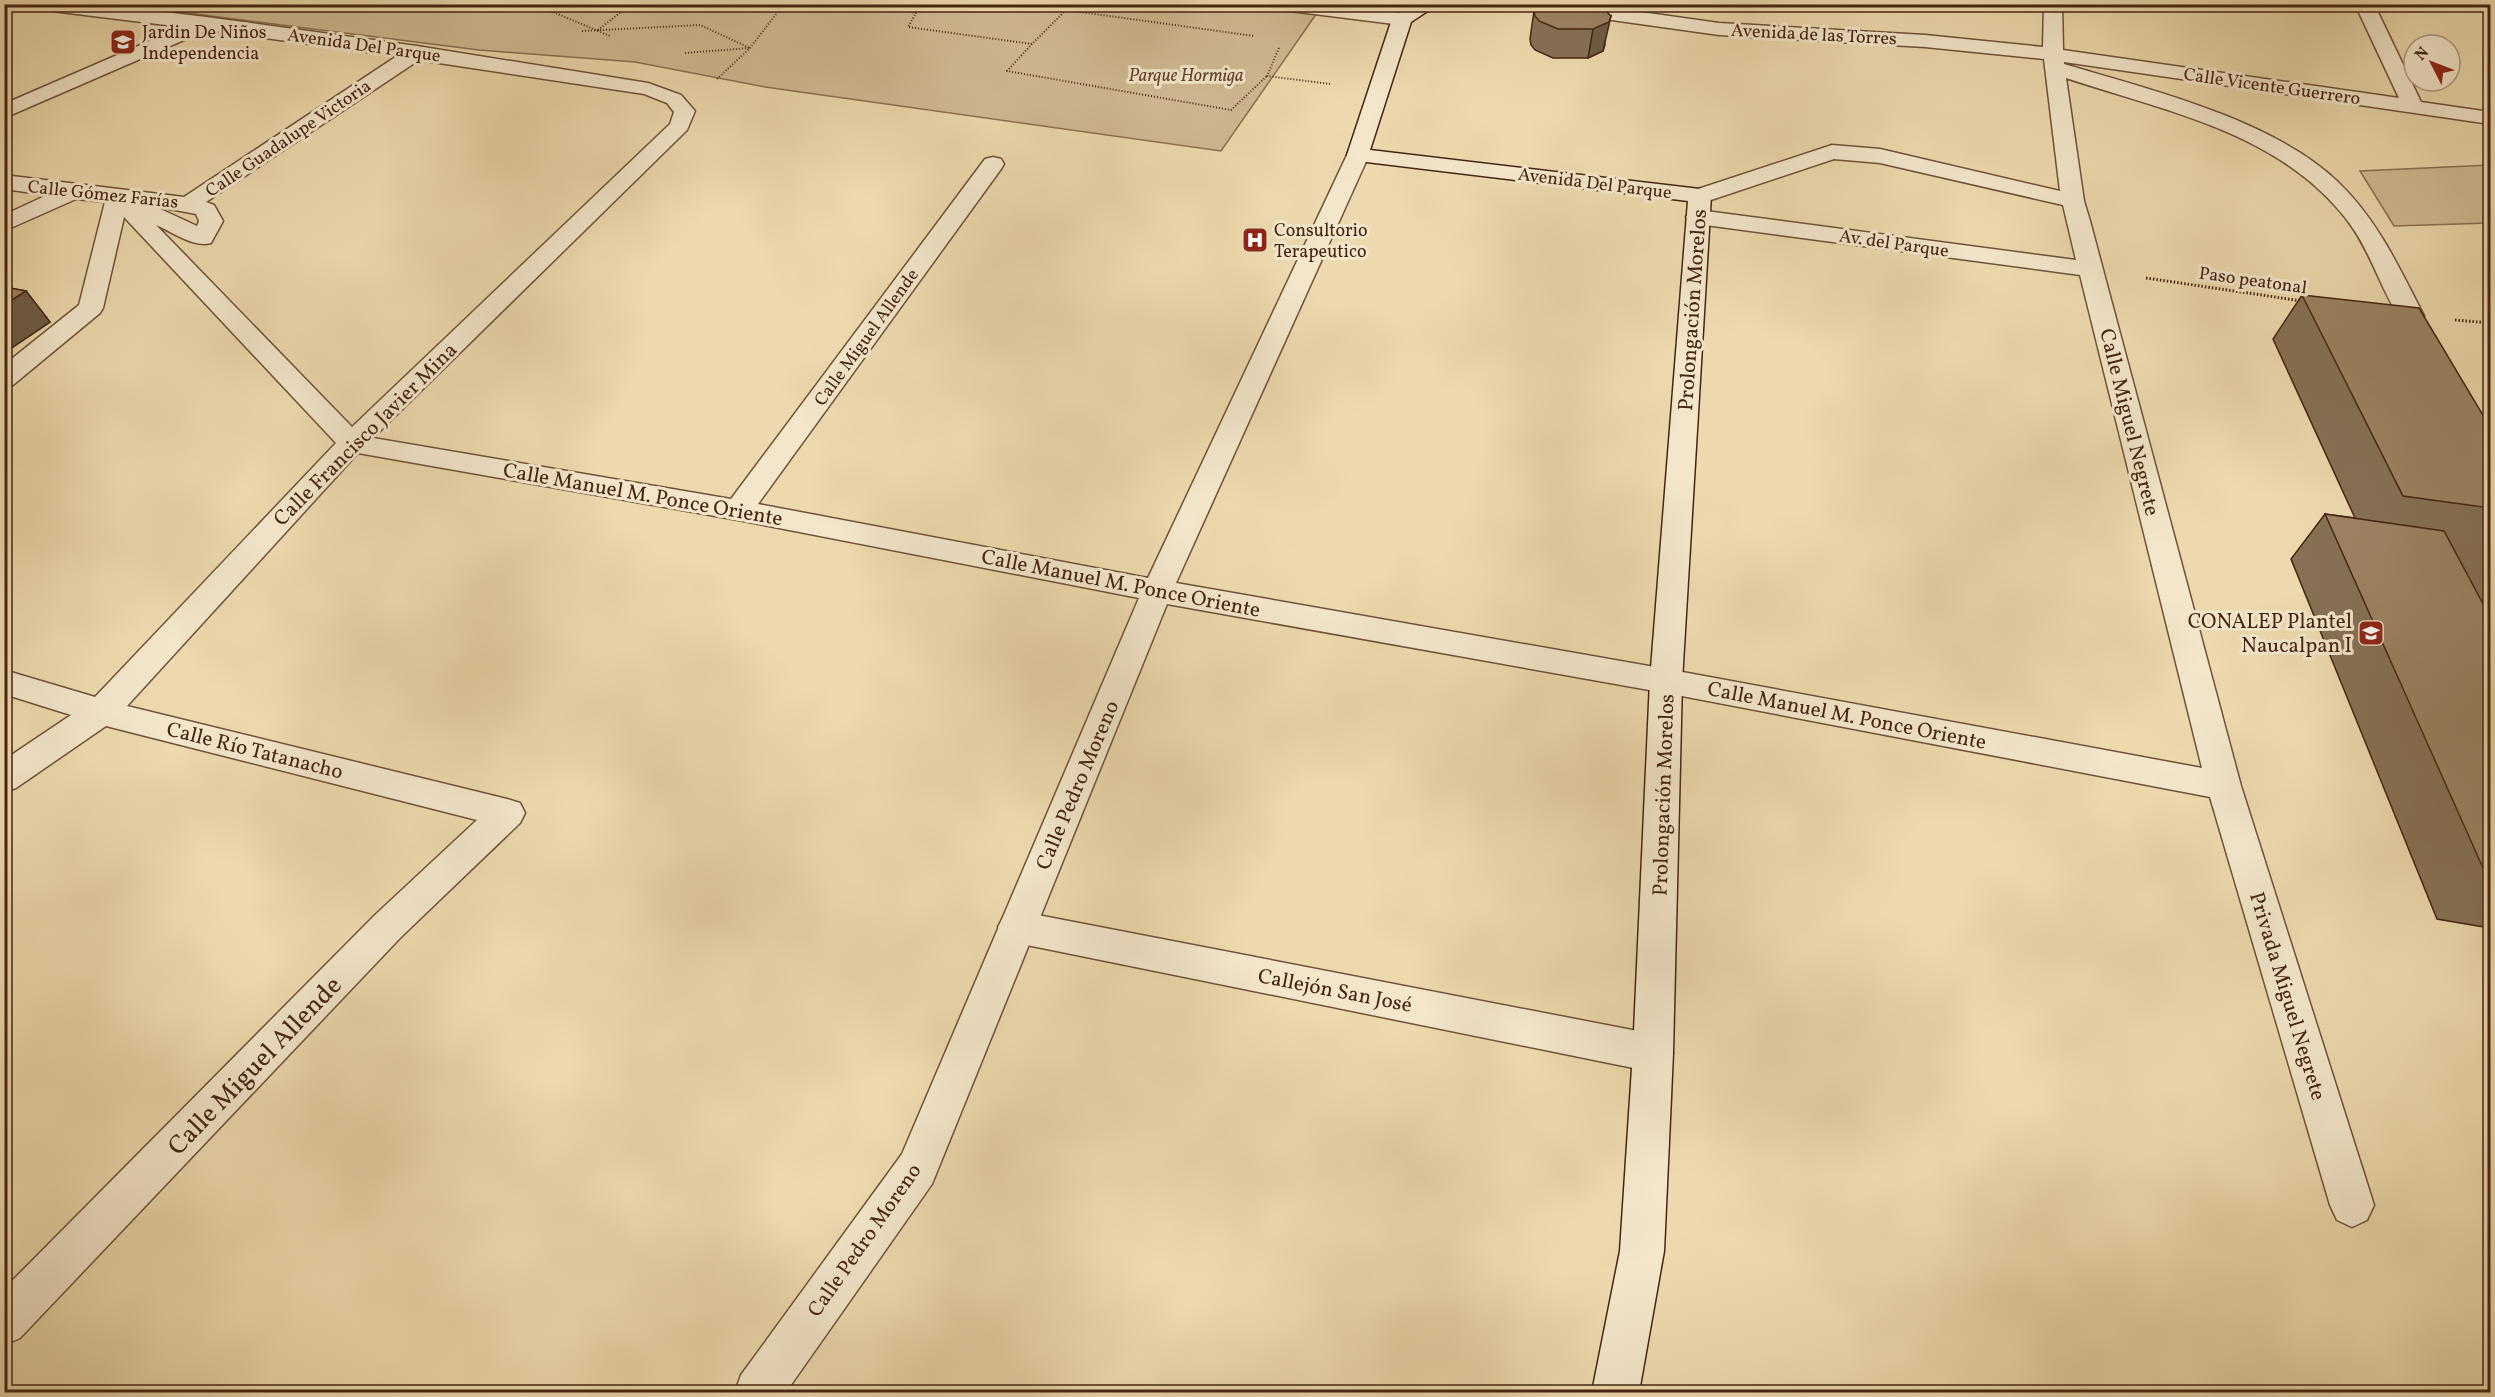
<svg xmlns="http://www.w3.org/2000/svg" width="2495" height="1397" font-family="Vollkorn,serif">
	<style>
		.green { fill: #d0ba93; stroke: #8b7053; stroke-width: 1.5 }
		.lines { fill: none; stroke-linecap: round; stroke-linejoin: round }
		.pedestrian-casing { stroke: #70523a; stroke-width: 3 }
		.minor-casing { stroke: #70523a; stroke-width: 3 }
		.secondary-casing { stroke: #462513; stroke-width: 3 }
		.path-far1 { stroke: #462513; stroke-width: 2; stroke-dasharray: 1 2; stroke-linecap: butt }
		.path { stroke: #462513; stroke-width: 3; stroke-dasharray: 1.5 2; stroke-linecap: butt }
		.pedestrian { fill: #f3e6ca; fill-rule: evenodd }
		.minor { fill: #f3e6ca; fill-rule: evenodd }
		.secondary { fill: #f3e6ca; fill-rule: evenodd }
		.wall { fill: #867155; stroke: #462513; stroke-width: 1.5 }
		.shaded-wall { fill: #6d5c45; stroke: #462513; stroke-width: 1.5 }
		.building { fill: #9c8363; stroke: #462513; stroke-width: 1.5 }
		.labels { text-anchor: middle; stroke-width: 6; stroke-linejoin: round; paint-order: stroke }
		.far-poi-label { font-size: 18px; fill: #462513; stroke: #f3e6ca; text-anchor: start }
		.far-street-label { font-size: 18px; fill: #462513; stroke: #f3e6ca }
		.far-park-label { font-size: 18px; font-style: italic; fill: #62432d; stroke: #f3e6ca }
		.street-label { font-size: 21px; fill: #462513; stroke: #f3e6ca }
		.poi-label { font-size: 21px; fill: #462513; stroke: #f3e6ca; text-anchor: end }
		.near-street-label { font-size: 26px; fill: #462513; stroke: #f3e6ca }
	</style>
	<rect width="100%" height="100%" fill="#ecd9ad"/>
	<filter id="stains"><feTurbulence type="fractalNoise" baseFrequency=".00333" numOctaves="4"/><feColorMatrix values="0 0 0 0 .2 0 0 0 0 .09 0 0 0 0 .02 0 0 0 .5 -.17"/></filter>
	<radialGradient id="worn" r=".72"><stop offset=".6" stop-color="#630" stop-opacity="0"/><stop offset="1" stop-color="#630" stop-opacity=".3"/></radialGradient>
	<!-- green -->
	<g class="green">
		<polygon points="1271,4 1319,10 1221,151 765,87 635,62 479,50 125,5"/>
		<polygon points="2490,165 2490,223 2394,226 2360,171"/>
	</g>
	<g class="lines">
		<!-- pedestrian casing -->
		<g class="pedestrian-casing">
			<polygon id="pedestrian" points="1017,911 1653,1034 1667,1040 1673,1053 1667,1066 1653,1072 1017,943 1004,938 998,927 1004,916"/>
		</g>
		<!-- minor casing -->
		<g class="minor-casing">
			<g id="minor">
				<path d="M 35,4 L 96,4 L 206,17 L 417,46 L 648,83 L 681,95 L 695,111 L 687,130 L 373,438 L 731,499 L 985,159 L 993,157 L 1001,159 L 1004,164 L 1001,169 L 758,504 L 1148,578 L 1347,155 L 1350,150 L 1358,148 L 1366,150 L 1369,155 L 1176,583 L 1666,669 L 2202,768 L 2080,275 L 1698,224 L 1690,222 L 1686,217 L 1690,212 L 1698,210 L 2076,260 L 2063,205 L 1880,163 L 1834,159 L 1708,201 L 1700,203 L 1692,201 L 1689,196 L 1692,191 L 1832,145 L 1880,149 L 2060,191 L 2044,59 L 1925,47 L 1719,35 L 1540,10 L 1533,8 L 1531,4 L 1584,4 L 1719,23 L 1925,35 L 2043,47 L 2044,4 L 2062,4 L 2063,50 L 2399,98 L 2355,4 L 2374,4 L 2421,102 L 2490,112 L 2490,124 L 2064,62 L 2064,64 C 2151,90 2272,119 2338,182 C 2377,219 2400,269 2424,316 L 2420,321 L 2411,324 L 2402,321 C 2381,291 2372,254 2350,224 C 2283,133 2168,112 2066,78 L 2084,201 L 2090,221 L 2241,786 L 2374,1205 L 2367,1220 L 2352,1227 L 2337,1220 L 2330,1205 L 2210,797 L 1666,693 L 1167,604 L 932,1184 L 786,1392 L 735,1392 L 741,1375 L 902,1154 L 1139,598 L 738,520 L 358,453 L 127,706 L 507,799 L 520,803 L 525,813 L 520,823 L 401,937 L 20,1338 L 4,1345 L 4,1289 L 375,915 L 477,820 L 106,726 L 16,788 L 4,792 L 4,760 L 71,715 L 4,694 L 4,670 L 95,697 L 336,443 L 124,217 L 103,308 L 100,313 L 13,385 L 4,387 L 4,365 L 79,305 L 105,202 L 76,199 L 4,231 L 4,215 L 47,195 L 4,189 L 4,175 L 184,197 L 397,56 L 207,30 L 4,118 L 4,104 L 182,27 L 44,10 L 37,8 ZM 419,60 L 644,94 L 667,103 L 674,112 L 670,124 L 352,427 L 156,225 C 173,232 193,248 211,243 L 223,221 L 214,205 L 206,202 ZM 154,206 L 196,214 L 199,221 L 197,226 Z"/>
				<polygon points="1273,4 1331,4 1402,13 1409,15 1412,19 1409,23 1402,25 1282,10 1275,8"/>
			</g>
		</g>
		<!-- secondary casing -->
		<g class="secondary-casing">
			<polygon id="secondary" points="1414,4 1438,4 1411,22 1370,150 1700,189 1708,191 1711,196 1682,681 1673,1053 1664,1251 1639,1392 1592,1392 1620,1251 1633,1053 1650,681 1688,201 1350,160 1347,155 1392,19 1395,15"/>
		</g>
		<!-- path-far1 -->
		<g class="path-far1">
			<polyline points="438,4 446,11"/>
			<polyline points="534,4 610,36"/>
			<polyline points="862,4 916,13 908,27 1032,44 1066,10 1254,36"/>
			<polyline points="447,11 456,4"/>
			<polyline points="451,11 519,4"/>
			<polyline points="598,30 631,4"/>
			<polyline points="582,31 700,25 750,48"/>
			<polyline points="1032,44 1007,71 1231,110 1267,76"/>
			<polyline points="1279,48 1267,76 1331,84"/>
			<polyline points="685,53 749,48"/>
			<polyline points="717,79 750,48 784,4"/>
		</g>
		<!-- path -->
		<g class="path">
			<polyline points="2146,278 2302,301"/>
			<polyline points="2455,320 2490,323"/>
		</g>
		<!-- pedestrian -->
		<use href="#pedestrian" class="pedestrian"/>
		<!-- minor -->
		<use href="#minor" class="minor"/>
		<!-- secondary -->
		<use href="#secondary" class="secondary"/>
	</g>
	<!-- wall -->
	<g class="wall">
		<polygon points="1598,4 1605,45 1603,51 1588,58 1553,58 1535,50 1531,45 1530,39 1534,11"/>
		<polygon points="4,287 26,291 50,322 10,349 4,348"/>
		<polygon points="2302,295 2490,427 2490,928 2437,919 2291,559 2325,514 2355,518 2273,339"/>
	</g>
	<!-- shaded-wall -->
	<g class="shaded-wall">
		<polygon points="1611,16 1603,51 1588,58 1593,29"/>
		<polygon points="26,291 50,322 10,349 4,342 4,305"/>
	</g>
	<!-- building -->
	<g class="building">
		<polygon points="1541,4 1598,4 1601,6 1611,16 1609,22 1593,29 1558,29 1539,21 1535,16 1534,11 1537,6"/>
		<polygon points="4,287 26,291 4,305"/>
		<polygon points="2302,295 2419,308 2490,427 2490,508 2403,496"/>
		<polygon points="2325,514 2444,531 2490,617 2490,878 2487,877"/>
	</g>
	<!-- icons -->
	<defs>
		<g id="school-square" transform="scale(1.35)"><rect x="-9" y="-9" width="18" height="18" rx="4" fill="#8f2418" stroke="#f3e6ca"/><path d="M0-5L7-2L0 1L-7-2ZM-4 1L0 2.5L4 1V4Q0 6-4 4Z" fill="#fff"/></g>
		<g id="hospital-square" transform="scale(1.35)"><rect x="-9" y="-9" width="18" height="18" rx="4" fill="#8f2418" stroke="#f3e6ca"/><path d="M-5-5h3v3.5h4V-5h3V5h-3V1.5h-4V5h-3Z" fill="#fff"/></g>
	</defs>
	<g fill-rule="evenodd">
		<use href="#school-square" x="123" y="42"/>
		<use href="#hospital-square" x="1255" y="240"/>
		<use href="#school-square" x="2371" y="633"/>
	</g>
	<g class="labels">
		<!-- far-poi labels -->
		<g class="far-poi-label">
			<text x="142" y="38">Jardin De Niños<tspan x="142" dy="21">Independencia</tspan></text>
			<text x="1274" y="236">Consultorio<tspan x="1274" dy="21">Terapeutico</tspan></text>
		</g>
		<!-- far-street labels -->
		<g class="far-street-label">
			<text transform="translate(1814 34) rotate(3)" y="6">Avenida de las Torres</text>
			<text transform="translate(364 45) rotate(8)" y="6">Avenida Del Parque</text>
			<text transform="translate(2272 86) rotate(8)" y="6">Calle Vicente Guerrero</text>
			<text transform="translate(288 138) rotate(-34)" y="6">Calle Guadalupe Victoria</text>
			<text transform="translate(1595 183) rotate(7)" y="6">Avenida Del Parque</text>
			<text transform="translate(103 194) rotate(6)" y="6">Calle Gómez Farías</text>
			<text transform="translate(1894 243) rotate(8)" y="6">Av. del Parque</text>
			<text transform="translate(2253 280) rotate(8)" y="6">Paso peatonal</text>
			<text transform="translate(866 337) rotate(-54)" y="6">Calle Miguel Allende</text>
		</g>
		<!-- far-park labels -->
		<g class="far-park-label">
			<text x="1186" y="81">Parque Hormiga</text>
		</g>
		<!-- street labels -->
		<g class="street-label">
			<text transform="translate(1692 310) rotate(-86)" y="7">Prolongación Morelos</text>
			<text transform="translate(2130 422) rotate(76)" y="7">Calle Miguel Negrete</text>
			<text transform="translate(365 434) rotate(-45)" y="7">Calle Francisco Javier Mina</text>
			<text transform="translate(643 494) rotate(10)" y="7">Calle Manuel M. Ponce Oriente</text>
			<text transform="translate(1121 583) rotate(11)" y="7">Calle Manuel M. Ponce Oriente</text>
			<text transform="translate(1847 715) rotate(11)" y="7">Calle Manuel M. Ponce Oriente</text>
			<text transform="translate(255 750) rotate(14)" y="7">Calle Río Tatanacho</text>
			<text transform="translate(1077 785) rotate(-67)" y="7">Calle Pedro Moreno</text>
			<text transform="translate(1663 795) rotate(-88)" y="7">Prolongación Morelos</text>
			<text transform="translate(1335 990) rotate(11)" y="7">Callejón San José</text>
			<text transform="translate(2288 996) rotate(73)" y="7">Privada Miguel Negrete</text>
			<text transform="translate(864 1240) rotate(-55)" y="7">Calle Pedro Moreno</text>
		</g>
		<!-- poi labels -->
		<g class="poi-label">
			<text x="2352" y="628">CONALEP Plantel<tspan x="2352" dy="24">Naucalpan I</tspan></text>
		</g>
		<!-- near-street labels -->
		<g class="near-street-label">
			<text transform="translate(254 1065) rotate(-46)" y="9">Calle Miguel Allende</text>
		</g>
	</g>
	<!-- margin -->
	<rect width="2495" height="1397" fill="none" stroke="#ecd9ad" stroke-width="24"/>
	<rect x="6" y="6" width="2483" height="1385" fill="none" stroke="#462513" stroke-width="3"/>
	<rect x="12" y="12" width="2471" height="1373" fill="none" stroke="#462513" stroke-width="1.5"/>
	<!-- north arrow -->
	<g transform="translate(2432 63) rotate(312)"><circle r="28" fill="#f3e6ca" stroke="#ae9981" stroke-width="1.5"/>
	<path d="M0-4.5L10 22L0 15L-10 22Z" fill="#8f2418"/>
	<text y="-9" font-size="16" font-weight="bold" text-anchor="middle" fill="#462513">N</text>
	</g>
	<rect width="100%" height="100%" filter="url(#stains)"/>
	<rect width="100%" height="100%" fill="url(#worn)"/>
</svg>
